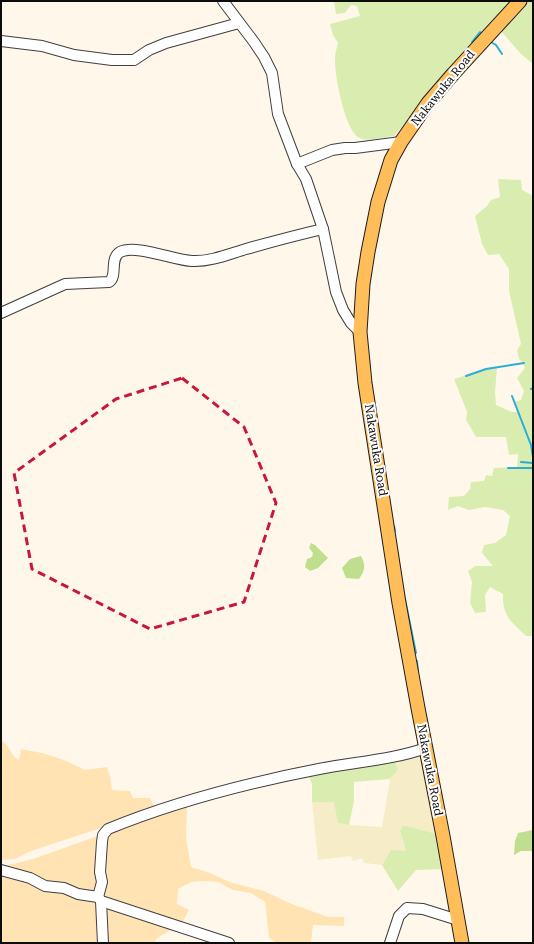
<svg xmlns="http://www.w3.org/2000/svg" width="534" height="944" font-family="'Roboto Serif',serif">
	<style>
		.farmland { fill: #f7ecc8 }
		.green { fill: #d9edb1 }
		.forest { fill: #bfdf8f }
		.sand { fill: #ffe3b2 }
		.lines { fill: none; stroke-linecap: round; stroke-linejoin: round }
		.stream { stroke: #2aadd9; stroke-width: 2 }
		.minor-casing { stroke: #3f3f3f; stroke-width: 12 }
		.major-casing { stroke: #1d1d1d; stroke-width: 15 }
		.minor { stroke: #fff; stroke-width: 10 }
		.major { stroke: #ffbe5a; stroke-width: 13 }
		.marked { fill: none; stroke: #c7183b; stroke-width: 3; stroke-dasharray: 8 5; stroke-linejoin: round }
		.labels { text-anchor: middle; stroke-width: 4; stroke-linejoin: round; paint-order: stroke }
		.street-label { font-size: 12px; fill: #0c0c0c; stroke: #fff }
	</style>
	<rect width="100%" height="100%" fill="#fff8ea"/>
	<!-- farmland -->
	<polygon class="farmland" points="424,752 441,835 403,825 400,831 406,852 391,850 382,865 364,863 362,858 353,861 351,856 318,860 312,802 335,801 338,823 349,825 382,827 390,779 398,770 394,759"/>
	<!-- green -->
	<g class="green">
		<path d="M 334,1 L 513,1 L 465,54 L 394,136 C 384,137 370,142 360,138 C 345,133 334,73 335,58 C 335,53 337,47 338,43 L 333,35 L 330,24 L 360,16 L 357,6 L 351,5 L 345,13 L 336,14 Z"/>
		<polygon points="526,1 533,1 533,64 521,54 499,29"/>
		<path d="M 498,179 L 521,180 L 522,190 L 533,196 L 533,636 L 526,636 C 511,622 502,615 503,594 L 490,587 L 485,595 L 486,612 L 475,613 L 470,603 L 472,582 L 468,571 L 475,566 L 493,566 L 482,553 L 484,545 L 495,543 L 506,535 L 510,516 L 503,510 L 485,507 L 469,510 L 458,506 L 448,510 L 449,497 L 464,496 L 470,489 L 471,482 L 484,481 L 486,475 L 492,476 L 494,468 L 517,467 L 518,454 L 509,455 L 506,437 L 476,437 L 466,420 L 467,412 L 454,379 C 468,375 482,369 497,368 L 495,392 L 496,405 L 512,412 L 517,412 L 514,402 L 521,400 L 524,391 L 517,378 L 525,368 L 523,363 L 519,359 L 517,350 L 521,344 L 509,291 L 509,269 L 499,254 L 488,255 L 482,244 L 475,216 L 487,206 L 491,200 L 500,197 Z"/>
		<polygon points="394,759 398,770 390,779 354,782 354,801 349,825 338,823 334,802 312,802 312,784 307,772"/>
		<polygon points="403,825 441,835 446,869 416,870 398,891 382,865 391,850 406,851 400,831"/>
	</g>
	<!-- forest -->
	<g class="forest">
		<polygon points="311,543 315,545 328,558 318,568 310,571 305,567 307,559 312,557 313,553 309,548"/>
		<path d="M 361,556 C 366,565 365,571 359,579 L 346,578 L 342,568 L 350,559 Z"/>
		<polygon points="533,830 533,851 521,851 514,855 515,841 518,833"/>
	</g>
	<!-- sand -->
	<g class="sand">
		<path d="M 1,740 C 10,745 11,757 19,760 L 21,749 L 42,753 L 64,760 L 85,770 L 107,767 L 110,776 L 112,790 L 130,791 L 133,798 L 150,798 L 155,808 L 104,827 L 31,851 L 15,859 L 1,860 Z"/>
		<polygon points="187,804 186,838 191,867 210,873 229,882 264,891 289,903 328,917 344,917 344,926 313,925 311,942 310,943 277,943 269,938 265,902 251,893 233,890 218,882 205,881 191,882 178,889 177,904 189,910 182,923 156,939 155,943 1,943 1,866 17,863 36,858"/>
	</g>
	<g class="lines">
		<!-- stream -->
		<g class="stream">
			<polyline points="472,42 480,32 483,34"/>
			<polyline points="491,42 496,45 502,54"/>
			<polyline points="466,376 486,369 524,363"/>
			<polyline points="531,389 533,388"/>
			<polyline points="512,396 531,445 533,457"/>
			<polyline points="521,462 533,463"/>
			<polyline points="508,468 533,468"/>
			<polyline points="394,526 395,531"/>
			<polyline points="405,599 416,653"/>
			<polyline points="417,661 418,672"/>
		</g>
		<!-- minor casing -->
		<g class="minor-casing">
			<g id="minor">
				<polyline points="223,1 254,42 264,57 272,73 278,114 297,164 306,179 323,229 336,292 343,310 351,323 360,332"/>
				<polyline points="1,41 42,46 74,55 112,60 134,60 149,50 166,43 239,23"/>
				<polyline points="297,164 332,150 345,148 355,148 401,142"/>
				<path d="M 1,313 L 65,284 L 109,282 C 118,276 109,259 120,252 C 135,244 174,260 192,261 C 210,262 229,254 246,249 C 271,242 297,235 323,229"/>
				<path d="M 1,870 L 30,878 L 45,886 L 64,888 L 78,894 L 98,897 L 102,882 L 100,872 L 102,842 L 103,835 L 108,829 C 176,801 247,783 319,769 C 354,762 392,760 426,748"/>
				<polyline points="98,897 101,901 229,943"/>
				<polyline points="101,901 103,943"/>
				<polyline points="390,943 399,916 407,908 423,909 458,920"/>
			</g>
		</g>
		<!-- major casing -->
		<g class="major-casing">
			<polyline id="major" points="462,943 443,836 418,708 399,603 365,383 360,332 363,284 368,252 378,202 391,160 401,142 428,103 453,74 520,1"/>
		</g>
		<!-- minor -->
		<use href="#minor" class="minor"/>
		<!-- major -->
		<use href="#major" class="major"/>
	</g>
	<!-- marked area -->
	<path class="marked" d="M 182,378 L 244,427 L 276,503 L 244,602 L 150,629 L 32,569 L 14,473 L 116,399 Z"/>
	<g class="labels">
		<!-- street labels -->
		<g class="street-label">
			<text transform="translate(443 88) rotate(-51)" y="4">Nakawuka Road</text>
			<text transform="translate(376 450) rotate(81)" y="4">Nakawuka Road</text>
			<text transform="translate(430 770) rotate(79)" y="4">Nakawuka Road</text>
		</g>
	</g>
	<!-- border -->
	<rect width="534" height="944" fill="none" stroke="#0c0c0c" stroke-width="4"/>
</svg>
